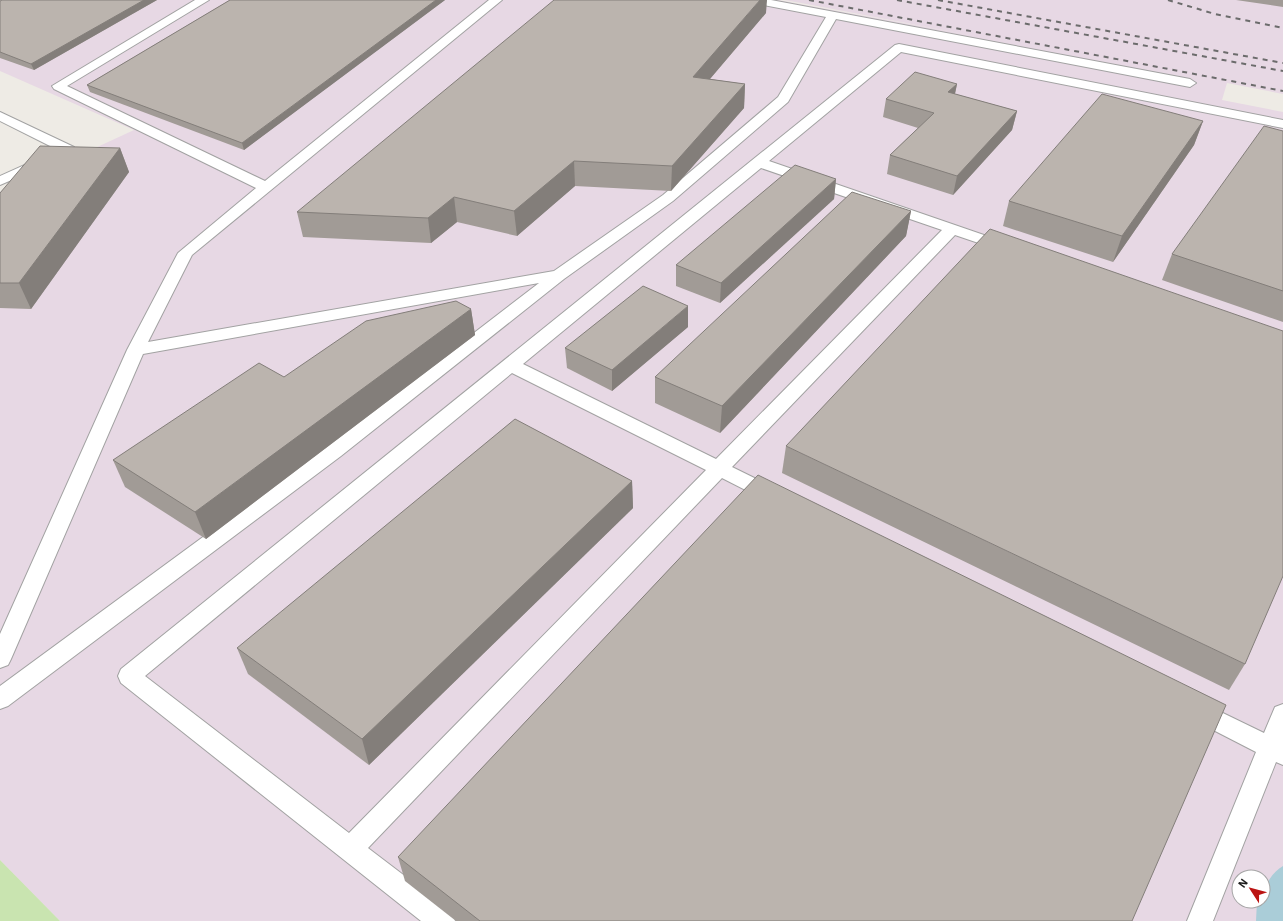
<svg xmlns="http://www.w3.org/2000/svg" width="1283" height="921" font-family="'IBM Plex Sans',sans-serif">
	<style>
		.industrial { fill: #e7d8e4; fill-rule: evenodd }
		.grass { fill: #c9e4b0 }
		.water { fill: #aacdd8 }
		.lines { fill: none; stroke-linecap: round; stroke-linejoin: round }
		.service-casing { stroke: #a2a2a2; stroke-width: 2 }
		.service { fill: #fff; fill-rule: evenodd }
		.rail { stroke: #6c6c6c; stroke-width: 2; stroke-dasharray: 5 5; stroke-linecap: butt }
		.wall { fill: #a19b96 }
		.shaded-wall { fill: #837e7a }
		.building { fill: #bbb4ae; stroke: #837e7a }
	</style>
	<rect width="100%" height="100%" fill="#eeebe5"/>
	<!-- industrial -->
	<path class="industrial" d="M 8,0 L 778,0 L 980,37 L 785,0 L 1283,0 L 1283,94 L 1227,83 L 1222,100 L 1283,112 L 1283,921 L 60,921 L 0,860 L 0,192 L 134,130 L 0,71 L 0,3 ZM 1239,877 L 1263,877 L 1263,901 L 1239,901 Z"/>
	<!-- grass -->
	<polygon class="grass" points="0,860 60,921 0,921"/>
	<!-- water -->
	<path class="water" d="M 1283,866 L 1283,921 L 1256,921 L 1257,901 L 1263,901 C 1263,887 1271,873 1283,866 Z"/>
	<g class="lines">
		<!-- service casing -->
		<g class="service-casing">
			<g id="service">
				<polygon points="195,0 209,0 67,86 265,181 489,0 502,0 192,255 148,342 554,271 663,195 778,97 826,17 753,3 747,0 771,0 1190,79 1196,83 1190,87 836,19 788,102 673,201 564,279 341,456 8,706 0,709 0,686 327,446 539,283 143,354 11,659 8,665 0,668 0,634 127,350 178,253 256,188 54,89 52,86"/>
				<path d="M 899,44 L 1283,120 L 1283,128 L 901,52 L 769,161 L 1010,244 L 1013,247 L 1010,250 L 1005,252 L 955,235 L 732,467 L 779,490 L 782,495 L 779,500 L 772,502 L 765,500 L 722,478 L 368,848 L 452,912 L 455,921 L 421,921 L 121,683 L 118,676 L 121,669 L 895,45 ZM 761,168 L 942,230 L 716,459 L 523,364 ZM 512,373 L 706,470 L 349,833 L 145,676 Z"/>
				<polygon points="0,112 74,147 76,150 74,153 0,185 0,176 58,150 0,121"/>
				<polygon points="1196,700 1264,733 1275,707 1283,704 1283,765 1276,762 1213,921 1187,921 1256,752 1188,717 1184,710 1188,703"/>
			</g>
		</g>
		<!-- service -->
		<use href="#service" class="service"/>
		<!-- rail -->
		<g class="rail">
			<polyline points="809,0 1283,91"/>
			<polyline points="897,0 1283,71"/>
			<polyline points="938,0 1283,63"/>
			<polyline points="1168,0 1215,14 1283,28"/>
		</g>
	</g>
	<!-- wall -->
	<g class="wall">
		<polygon points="2,0 157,0 34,70 0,58 0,1"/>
		<polygon points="230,0 445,0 244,150 90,92 87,85"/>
		<polygon points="1236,0 1283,0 1283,7"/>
		<polygon points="766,13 710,79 745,84 744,108 671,191 575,186 517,236 457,222 431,243 303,237 297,212"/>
		<polygon points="957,84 955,94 1017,111 1012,130 953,195 887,174 890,155 918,128 883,117 886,99"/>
		<polygon points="1203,121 1194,145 1113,262 1003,226 1009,201"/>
		<polygon points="1283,131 1283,322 1162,280 1172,254"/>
		<polygon points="120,148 129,172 31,309 0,308 0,193"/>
		<polygon points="836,179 834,199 720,303 676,286 676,265"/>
		<polygon points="911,211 906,236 720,433 655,403 655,377"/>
		<polygon points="471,309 475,335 206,539 125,487 113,460 284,377"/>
		<polygon points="688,327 612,391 567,368 565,348"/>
		<polygon points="786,446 1245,664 1229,690 782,473"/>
		<polygon points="632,481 633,508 369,765 248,674 237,648"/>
		<polygon points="398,857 1132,921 456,921 405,881"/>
	</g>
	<!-- shaded-wall -->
	<g class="shaded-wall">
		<polygon points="144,0 157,0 34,70 31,64"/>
		<polygon points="436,0 445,0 244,150 242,143"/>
		<polygon points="760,0 767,0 766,13 692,100 693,77"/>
		<polygon points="745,84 744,108 671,191 672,166"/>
		<polygon points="957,84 953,102 948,92"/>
		<polygon points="1017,111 1012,130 953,195 957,176"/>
		<polygon points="1203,121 1194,145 1113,262 1122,236"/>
		<polygon points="120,148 129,172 31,309 19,283"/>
		<polygon points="574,161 575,186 517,236 514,211"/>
		<polygon points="836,179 834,199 720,303 721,283"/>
		<polygon points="454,197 457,222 431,243 428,218"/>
		<polygon points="911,211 906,236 720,433 722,406"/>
		<polygon points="688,306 688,327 612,391 612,370"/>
		<polygon points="471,309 475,335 206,539 195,512"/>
		<polygon points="632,481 633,508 369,765 362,739"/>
	</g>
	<!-- building -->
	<g class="building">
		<polygon points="2,0 144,0 31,64 0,52 0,1"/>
		<polygon points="230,0 436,0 242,143 87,85"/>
		<polygon points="554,0 760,0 693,77 745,84 672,166 574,161 514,211 454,197 428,218 297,212"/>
		<polygon points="915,72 957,84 948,92 1017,111 957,176 890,155 934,113 886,99"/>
		<polygon points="1102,94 1203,121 1122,236 1009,201"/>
		<polygon points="1264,126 1283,131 1283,291 1172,254"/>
		<polygon points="40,146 120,148 19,283 0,283 0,193"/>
		<polygon points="795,165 836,179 721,283 676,265"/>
		<polygon points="852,192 911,211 722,406 655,377"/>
		<polygon points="990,229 1283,331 1283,576 1245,664 786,446"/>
		<polygon points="643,286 688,306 612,370 565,348"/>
		<polygon points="456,301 471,309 195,512 113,460 259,363 284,377 366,321"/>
		<polygon points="515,419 632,481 362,739 237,648"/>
		<polygon points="758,475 1226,705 1132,921 480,921 398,857"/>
	</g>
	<!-- north arrow -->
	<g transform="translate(1251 889) rotate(306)"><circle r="19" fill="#ffffff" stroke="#a5a5a5"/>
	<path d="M0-3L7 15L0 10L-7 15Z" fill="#bb1312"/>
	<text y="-6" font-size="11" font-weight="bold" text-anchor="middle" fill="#1e1e1e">N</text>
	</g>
</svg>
